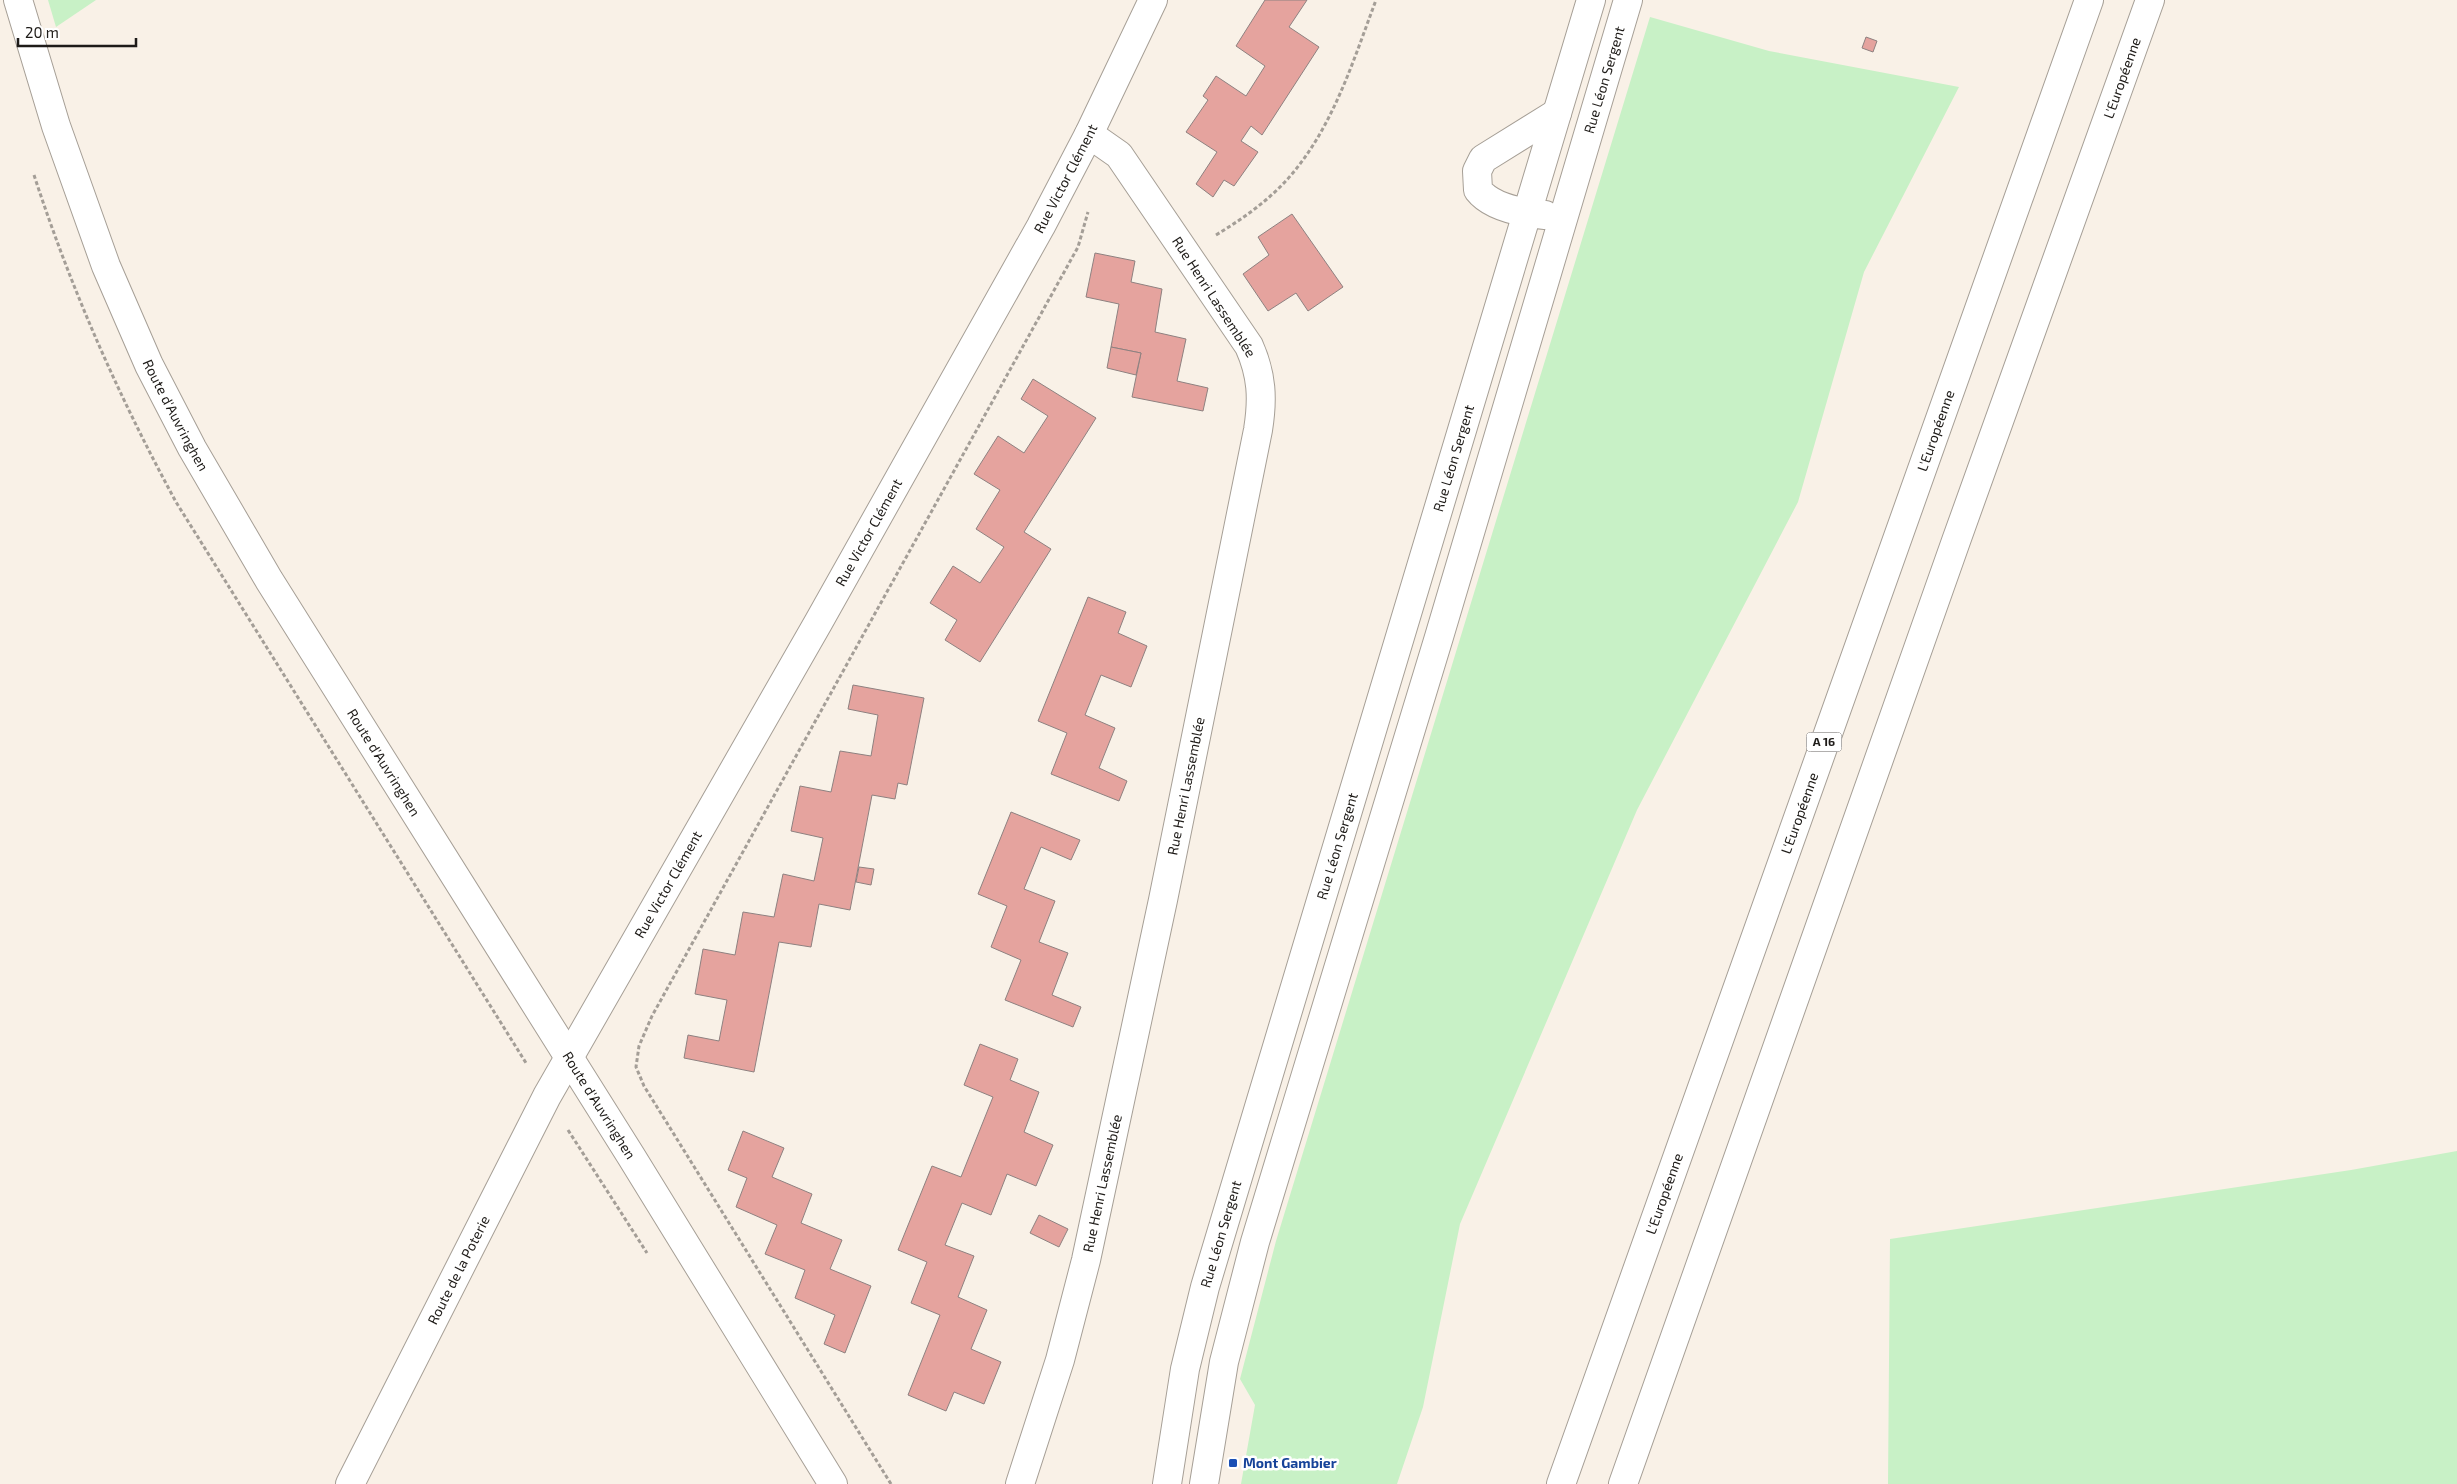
<svg xmlns="http://www.w3.org/2000/svg" width="2457" height="1484" font-family="'Exo 2',sans-serif">
	<style>
		.green { fill: #c8f1c6 }
		.building { fill: #e5a39e; stroke: #8e8180 }
		.lines { fill: none; stroke-linecap: round; stroke-linejoin: round }
		.street-casing { stroke: #a69f96; stroke-width: 30 }
		.highway-casing { stroke: #a69f96; stroke-width: 30 }
		.path { stroke: #a49e97; stroke-width: 3; stroke-dasharray: 4 2.5; stroke-linecap: butt }
		.street { stroke: #fff; stroke-width: 28 }
		.highway { stroke: #fff; stroke-width: 28 }
		.transit-dot { fill: #1a4fb4; stroke: #fff; stroke-width: 2 }
		.labels { text-anchor: middle; stroke-width: 5; stroke-linejoin: round; paint-order: stroke }
		.shield { fill: #fff; stroke: #625f5d; stroke-width: 1 }
		.shield-label { font-size: 12px; font-weight: bold; fill: #1e1b18 }
		.street-label { font-size: 14px; fill: #1e1b18; stroke: #fff }
		.transit-label { font-size: 14px; font-weight: bold; fill: #164399; stroke: #fff; text-anchor: start }
	</style>
	<rect width="100%" height="100%" fill="#f9f1e7"/>
	<!-- green -->
	<g class="green">
		<polygon points="48,0 96,0 56,27"/>
		<polygon points="1650,17 1769,51 1959,87 1864,272 1798,502 1637,810 1460,1224 1423,1407 1397,1484 1241,1484 1255,1405 1240,1379 1276,1241"/>
		<polygon points="2457,1151 2457,1484 1888,1484 1890,1239 2351,1170"/>
	</g>
	<!-- building -->
	<g class="building">
		<polygon points="1265,0 1307,0 1289,27 1319,47 1262,135 1251,126 1241,141 1258,152 1234,186 1224,180 1213,197 1196,184 1217,152 1186,132 1208,100 1203,96 1216,76 1246,96 1265,66 1236,46"/>
		<polygon points="1866,37 1877,41 1873,52 1862,48"/>
		<polygon points="1292,214 1343,287 1308,311 1296,293 1268,311 1243,274 1269,255 1258,237"/>
		<polygon points="1095,253 1135,261 1131,282 1162,289 1155,332 1186,339 1177,381 1208,388 1203,411 1132,397 1141,353 1111,347 1119,304 1086,297"/>
		<polygon points="1111,347 1141,353 1136,375 1107,368"/>
		<polygon points="1033,379 1096,418 1024,532 1051,549 980,662 945,640 957,620 930,603 953,566 980,583 1004,547 976,529 1000,490 974,474 998,436 1024,453 1048,416 1021,399"/>
		<polygon points="1088,597 1126,612 1118,633 1147,646 1131,687 1101,675 1085,715 1115,728 1099,768 1127,781 1119,801 1051,774 1067,733 1038,721"/>
		<polygon points="853,685 924,698 907,785 898,783 895,799 872,795 850,910 819,904 811,947 779,942 754,1072 684,1058 688,1035 719,1041 727,1000 695,994 703,949 735,955 743,912 774,917 783,874 814,881 823,838 791,831 800,786 831,792 840,751 871,756 878,715 848,709"/>
		<polygon points="1011,812 1080,840 1071,860 1041,847 1024,889 1055,901 1039,942 1068,953 1052,995 1081,1007 1073,1027 1005,1000 1021,960 991,947 1007,906 978,894"/>
		<polygon points="859,867 874,869 871,885 856,882"/>
		<polygon points="980,1044 1018,1059 1010,1080 1039,1092 1024,1132 1053,1145 1036,1186 1007,1174 991,1215 962,1203 945,1245 974,1256 958,1297 987,1310 971,1349 1001,1362 984,1404 954,1392 946,1411 908,1395 940,1315 911,1303 927,1262 898,1250 932,1166 961,1177 993,1097 964,1085"/>
		<polygon points="743,1131 784,1148 772,1177 812,1194 801,1223 842,1240 830,1269 871,1286 845,1353 824,1344 835,1315 795,1298 805,1270 765,1254 777,1225 736,1207 747,1178 728,1170"/>
		<polygon points="1039,1215 1068,1229 1059,1247 1030,1233"/>
	</g>
	<g class="lines">
		<!-- street casing -->
		<g class="street-casing">
			<g id="street">
				<path id="s1" d="M 18,0 L 56,126 L 106,266 L 149,365 L 192,448 L 269,580 L 631,1156 L 833,1484"/>
				<path d="M 1545,215 C 1523,213 1492,208 1478,190 L 1477,171 L 1483,159 L 1557,113"/>
				<path id="s2" d="M 350,1484 L 547,1096 L 818,623 L 1041,226 L 1089,134 L 1153,0"/>
				<path id="s3" d="M 1020,1484 L 1060,1360 L 1086,1260 L 1163,900 L 1258,430 C 1263,399 1262,375 1249,346 L 1119,155 L 1089,134"/>
				<path id="s4" d="M 1167,1484 L 1185,1369 L 1205,1287 L 1591,0"/>
				<path id="s5" d="M 1204,1484 L 1224,1362 L 1255,1242 L 1439,637 L 1628,0"/>
			</g>
		</g>
		<!-- highway casing -->
		<g class="highway-casing">
			<g id="highway">
				<path id="s6" d="M 1561,1484 L 2089,0"/>
				<path id="s7" d="M 1623,1484 L 1956,541 L 2150,0"/>
			</g>
		</g>
		<!-- path -->
		<g class="path">
			<path d="M 34,175 C 71,289 119,397 176,502 L 526,1063"/>
			<path d="M 1216,235 C 1239,221 1261,206 1280,187 C 1330,137 1352,64 1376,0"/>
			<polyline points="568,1130 647,1253"/>
			<polyline points="891,1484 644,1086 636,1067 639,1046 652,1016 1078,247 1088,212"/>
		</g>
		<!-- street -->
		<use href="#street" class="street"/>
		<!-- highway -->
		<use href="#highway" class="highway"/>
	</g>
	<!-- markers -->
	<rect class="transit-dot" x="1228" y="1458" width="10" height="10" rx="2.5"/>
	<g class="labels">
		<!-- shield labels -->
		<rect class="shield" x="1806.5" y="732.5" width="35" height="19" rx="4"/>
		<g class="shield-label">
			<text x="1824" y="746">A 16</text>
		</g>
		<!-- street labels -->
		<g class="street-label">
			<text dy="5" stroke="none"><textPath href="#s7" startOffset="1492">L'Européenne</textPath></text>
			<text dy="5" stroke="none"><textPath href="#s5" startOffset="1461">Rue Léon Sergent</textPath></text>
			<text dy="5" stroke="none"><textPath href="#s2" startOffset="1489">Rue Victor Clément</textPath></text>
			<text transform="translate(1214 297) rotate(57)" y="5">Rue Henri Lassemblée</text>
			<text dy="5" stroke="none"><textPath href="#s1" startOffset="445">Route d'Auvringhen</textPath></text>
			<text dy="5" stroke="none"><textPath href="#s6" startOffset="1118">L'Européenne</textPath></text>
			<text dy="5" stroke="none"><textPath href="#s4" startOffset="1066">Rue Léon Sergent</textPath></text>
			<text dy="5" stroke="none"><textPath href="#s2" startOffset="1084">Rue Victor Clément</textPath></text>
			<text dy="5" stroke="none"><textPath href="#s1" startOffset="850">Route d'Auvringhen</textPath></text>
			<text dy="5" stroke="none"><textPath href="#s3" startOffset="718">Rue Henri Lassemblée</textPath></text>
			<text dy="5" stroke="none"><textPath href="#s6" startOffset="712">L'Européenne</textPath></text>
			<text dy="5" stroke="none"><textPath href="#s4" startOffset="661">Rue Léon Sergent</textPath></text>
			<text dy="5" stroke="none"><textPath href="#s2" startOffset="679">Rue Victor Clément</textPath></text>
			<text dy="5" stroke="none"><textPath href="#s1" startOffset="1255">Route d'Auvringhen</textPath></text>
			<text dy="5" stroke="none"><textPath href="#s3" startOffset="312">Rue Henri Lassemblée</textPath></text>
			<text dy="5" stroke="none"><textPath href="#s6" startOffset="308">L'Européenne</textPath></text>
			<text dy="5" stroke="none"><textPath href="#s4" startOffset="256">Rue Léon Sergent</textPath></text>
			<text dy="5" stroke="none"><textPath href="#s2" startOffset="240">Route de la Poterie</textPath></text>
		</g>
		<!-- transit labels -->
		<g class="transit-label">
			<text x="1243" y="1468">Mont Gambier</text>
		</g>
	</g>
	<!-- scale -->
	<path d="M18 38v8h118v-8" fill="none" stroke="#1e1b18" stroke-width="2.5"/>
	<text x="25" y="38" font-size="15" fill="#1e1b18" stroke="#ffffff" stroke-width="4" paint-order="stroke">20 m</text>
</svg>
